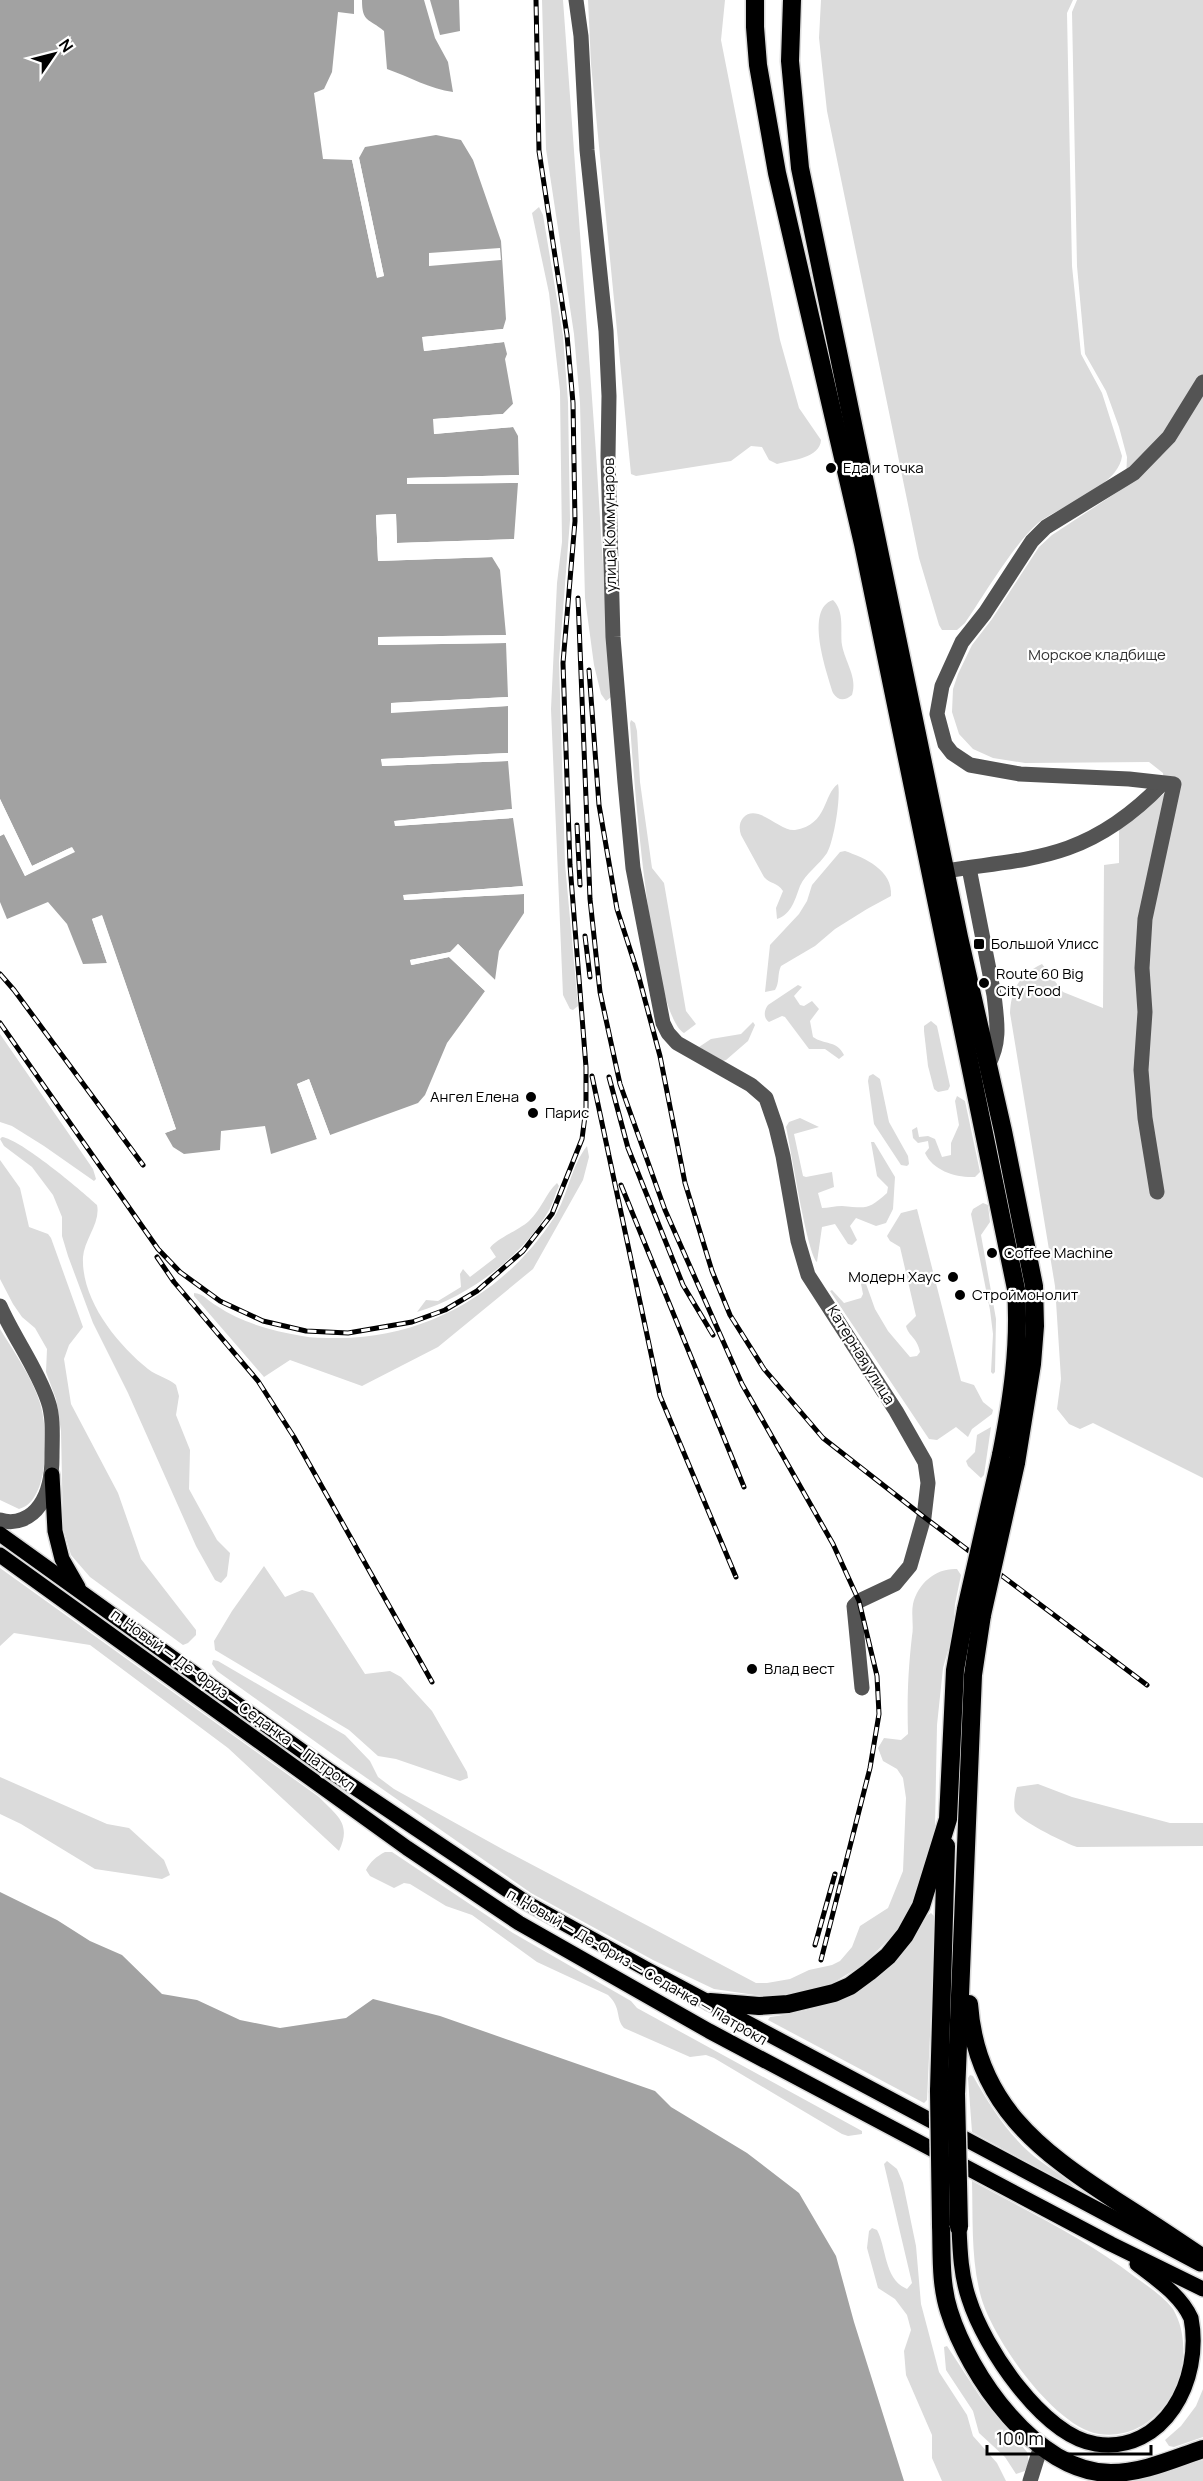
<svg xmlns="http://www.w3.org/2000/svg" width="1203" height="2481" font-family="Manrope,sans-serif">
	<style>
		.green { fill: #dbdbdb }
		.water { fill: #a2a2a2 }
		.pier { fill: #fff }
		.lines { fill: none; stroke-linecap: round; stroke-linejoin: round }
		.major-casing { stroke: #dbdbdb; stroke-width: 18 }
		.highway-casing { stroke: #dbdbdb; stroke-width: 21 }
		.minor { stroke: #545454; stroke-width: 15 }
		.major { stroke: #000; stroke-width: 15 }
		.highway { stroke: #000; stroke-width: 18 }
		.rail-casing { stroke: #000; stroke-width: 5 }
		.rail { stroke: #fff; stroke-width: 3; stroke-dasharray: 9; stroke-linecap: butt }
		.highway-bridge-casing { stroke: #dbdbdb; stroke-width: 21; stroke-linecap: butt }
		.highway-bridge { stroke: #000; stroke-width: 18 }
		.poi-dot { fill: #000; stroke: #fff; stroke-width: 2 }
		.labels { text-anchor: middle; stroke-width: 4.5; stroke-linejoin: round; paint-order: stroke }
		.poi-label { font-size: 15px; fill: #000; stroke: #fff; text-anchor: start }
		.street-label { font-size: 15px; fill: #000; stroke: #fff }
		.park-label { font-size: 15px; fill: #323232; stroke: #fff }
	</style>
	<rect width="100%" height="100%" fill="#fff"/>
	<!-- green -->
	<g class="green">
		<polygon points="542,0 563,0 596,453 611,697 606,701 601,694 594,665 585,598 580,403 574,334 546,149"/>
		<path d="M 588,0 L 725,0 L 721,40 L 780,340 L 799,408 L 821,440 C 820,458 792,460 777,464 L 769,460 L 762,447 L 751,446 L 731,461 L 636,476 L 631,474 L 591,64 Z"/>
		<path d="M 821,0 L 1073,0 L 1067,13 L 1072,266 L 1081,354 L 1102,393 L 1122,456 C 1119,485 1064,505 1042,520 C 1018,537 983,597 965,623 L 957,630 L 942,630 L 939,625 L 919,558 L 827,111 L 819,38 Z"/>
		<path d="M 1077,0 L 1203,0 L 1203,1478 L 1093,1423 L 1080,1429 L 1069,1424 L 1057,1409 L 1061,1379 L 1055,1286 L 1010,1013 C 1011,989 1020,974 1042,964 L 1063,992 L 1103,1008 L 1104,865 L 1119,863 L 1119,828 L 1165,793 L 1163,773 L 1149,762 L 1025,763 L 993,758 L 973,749 L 959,734 L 952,712 L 953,689 L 958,674 L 972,645 L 992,619 L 1039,547 L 1052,535 L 1119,491 L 1126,479 L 1127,457 L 1119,427 L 1106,391 L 1085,354 L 1077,266 L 1072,12 Z"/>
		<polygon points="539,207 543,215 563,336 568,402 570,520 559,661 565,864 578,1006 573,1010 570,1009 563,995 551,709 557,583 562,542 560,391 549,293 532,213"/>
		<path d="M 833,600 C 845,612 840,630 842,645 C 845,662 858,678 852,695 C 845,701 838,701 833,693 C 827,673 804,609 833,600 Z"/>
		<path d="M 631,720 L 635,723 L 637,731 L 640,782 L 652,868 L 664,883 L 686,1011 L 696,1024 L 684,1033 C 651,1015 633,770 630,723 Z"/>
		<path d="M 838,784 C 841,797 834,841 827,853 C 819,865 806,873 800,886 C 795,899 792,914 777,919 L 776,908 L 783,891 C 777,882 770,884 764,877 L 741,835 C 739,829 739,823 743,818 C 757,802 780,832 795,830 C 828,825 823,794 838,784 Z"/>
		<path d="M 845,851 C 865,858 893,870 891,896 L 867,909 L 835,929 L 815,946 L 781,966 C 777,974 780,982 775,990 L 765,992 L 770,945 L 799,914 L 807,901 L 812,885 L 840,852 Z"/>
		<path d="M 798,985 L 802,987 L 794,996 L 800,1005 L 804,1006 L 812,1001 L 819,1009 L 810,1021 L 813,1037 C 824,1045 837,1040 844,1055 L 839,1059 L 825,1049 L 809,1049 L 785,1017 L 782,1016 L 769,1022 C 763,1018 764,1010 768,1005 Z"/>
		<polygon points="931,1021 937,1026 950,1086 948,1090 938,1092 934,1089 928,1066 924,1031 924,1026"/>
		<polygon points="753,1022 755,1025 748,1041 726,1060 723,1061 699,1047 711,1039 741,1034"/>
		<polygon points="0,1034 93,1169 96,1179 94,1181 44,1146 12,1126 0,1122"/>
		<polygon points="873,1074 880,1079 889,1122 908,1156 909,1164 907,1166 901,1165 874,1124 868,1081 869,1076"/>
		<path d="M 957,1096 L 965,1101 L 980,1172 L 975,1177 C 957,1178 933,1171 925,1153 L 929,1148 L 928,1141 L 918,1143 L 913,1138 L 912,1130 L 917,1127 L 919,1137 L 928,1136 L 935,1139 L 942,1157 L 951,1155 L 951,1143 L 959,1125 L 955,1101 Z"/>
		<path d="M 800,1118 L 819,1127 L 794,1134 L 803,1176 L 806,1177 L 832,1172 L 834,1187 L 818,1193 L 822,1208 C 828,1208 835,1206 842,1206 C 867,1208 868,1210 887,1193 L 888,1187 L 877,1176 L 871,1142 L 874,1142 L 895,1177 L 893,1209 L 886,1223 L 876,1226 L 856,1218 L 850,1226 L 857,1240 L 852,1245 L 848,1244 L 835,1224 L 822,1227 L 817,1262 C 807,1253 791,1149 786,1127 L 789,1122 Z"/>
		<path d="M 2,1137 C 20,1139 81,1190 97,1205 C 101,1222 84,1240 83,1257 C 81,1300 117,1344 148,1369 C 157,1376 168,1378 176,1385 L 179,1396 L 176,1415 L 190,1450 L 189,1489 L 217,1540 L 230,1553 L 227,1576 L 221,1583 L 215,1580 L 196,1546 L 128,1393 L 93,1323 L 68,1256 L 62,1236 L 62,1217 L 53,1195 L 32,1167 L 4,1146 L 0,1139 Z"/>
		<path d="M 587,1146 L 589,1157 L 583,1180 L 533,1269 L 438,1347 L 362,1386 L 290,1360 L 264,1377 L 194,1296 L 194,1293 C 203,1293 209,1302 217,1306 C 242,1323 273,1331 302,1336 C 312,1338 324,1338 334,1338 C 424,1340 507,1292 555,1216 C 568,1195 571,1166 587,1146 Z"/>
		<polygon points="0,1160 20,1188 29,1227 48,1234 51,1238 83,1327 69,1345 64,1359 71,1404 118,1493 141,1559 196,1630 196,1635 188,1643 183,1645 90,1577 71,1555 63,1528 61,1431 56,1399 46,1372 47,1349 35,1328 22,1317 13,1304 0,1279"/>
		<path d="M 557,1183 L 559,1186 C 555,1194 553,1204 548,1212 C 522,1257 466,1298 417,1312 L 426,1300 L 438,1301 L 461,1287 L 460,1274 L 463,1269 L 470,1277 L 496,1257 L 490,1248 C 496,1239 519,1230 529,1221 C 541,1210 546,1193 557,1183 Z"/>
		<polygon points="983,1203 988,1205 990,1222 981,1235 996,1319 995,1372 993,1374 991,1372 993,1334 990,1310 971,1214 973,1209"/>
		<path d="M 917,1209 L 961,1381 L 974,1385 L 983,1402 L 993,1410 L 992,1414 L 972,1429 L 968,1437 L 956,1427 L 937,1440 L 929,1439 L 830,1291 L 832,1290 L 844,1303 L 861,1298 L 863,1294 L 861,1284 L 863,1280 L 865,1281 L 875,1309 L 888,1331 L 910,1357 L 917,1356 L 920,1352 C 917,1337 909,1337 906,1326 L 916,1316 L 900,1247 L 890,1241 L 887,1236 L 901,1213 Z"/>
		<path d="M 0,1329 C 14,1352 32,1377 40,1403 C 48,1428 51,1501 19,1509 L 0,1500 Z"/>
		<polygon points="991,1427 984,1475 981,1478 968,1466 966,1461 975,1452 977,1435"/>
		<polygon points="264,1566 285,1597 302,1590 313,1593 365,1674 390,1671 401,1677 432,1711 467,1772 468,1778 460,1781 396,1759 378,1756 349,1730 215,1650 214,1641 232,1611"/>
		<path d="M 0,1568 L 319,1797 C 337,1816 352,1823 339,1851 L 228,1748 L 90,1645 L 14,1633 L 0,1646 Z"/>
		<path d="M 957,1569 L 961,1575 L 955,1604 L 953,1633 L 943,1668 L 937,1725 L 935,1827 L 914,1904 L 898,1930 L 864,1964 L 833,1983 L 813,1990 L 787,1995 L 762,1996 L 714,1989 L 653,1960 L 531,1893 L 338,1758 L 217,1671 L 212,1664 L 213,1660 L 218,1661 L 345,1735 L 370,1761 L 378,1777 L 394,1789 L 504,1850 L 739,1974 L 756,1983 L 767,1983 L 790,1979 L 809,1970 L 832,1965 L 840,1961 L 852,1947 L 860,1926 L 888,1908 L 903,1871 L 906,1798 L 903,1778 L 897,1769 L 883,1761 L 878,1748 L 884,1738 L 901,1740 L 908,1734 C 907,1699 908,1671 912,1636 C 914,1626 911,1614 913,1604 C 918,1583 936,1568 957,1569 Z"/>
		<polygon points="0,1777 107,1824 129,1828 164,1860 170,1875 162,1879 95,1869 21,1824 0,1814"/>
		<path d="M 1038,1784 L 1072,1797 L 1170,1823 L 1203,1823 L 1203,1846 L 1077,1847 C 1067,1844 1018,1820 1015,1811 C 1013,1805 1015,1793 1017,1787 Z"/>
		<path d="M 385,1852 L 392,1852 L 513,1933 L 631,2001 L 637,2008 L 862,2131 L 862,2134 L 848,2136 L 842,2134 L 714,2058 L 706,2055 L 690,2057 L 624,2028 C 615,2018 622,2008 608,1995 L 537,1962 L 472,1915 L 446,1906 L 410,1884 L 404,1883 L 394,1888 L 370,1876 L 366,1870 C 370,1862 377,1856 385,1852 Z"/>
		<path d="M 931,1913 L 934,1916 L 935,1928 L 927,2100 L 924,2103 L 768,2020 L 770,2017 C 817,2010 859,1999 893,1964 C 905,1950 915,1932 925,1917 Z"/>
		<path d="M 970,2075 L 973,2076 C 989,2104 1005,2130 1029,2152 C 1043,2165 1064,2175 1077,2189 L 972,2132 L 968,2078 Z"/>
		<path d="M 887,2161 L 897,2169 L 903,2183 L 916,2246 L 921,2304 L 939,2372 L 967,2415 L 973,2436 L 997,2463 L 1006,2481 L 942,2481 L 932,2458 L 932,2435 L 906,2375 L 904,2351 L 911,2330 L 907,2315 L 895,2299 L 878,2288 L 867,2248 L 869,2231 L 872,2228 L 877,2230 C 887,2249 884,2279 907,2289 L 912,2283 L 884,2164 Z"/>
		<path d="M 972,2181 C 1027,2211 1085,2238 1135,2277 C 1149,2287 1163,2296 1173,2309 C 1203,2361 1164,2443 1099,2434 C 1054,2427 990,2336 980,2293 C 971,2257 973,2218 972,2181 Z"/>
		<polygon points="947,2346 981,2398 1027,2452 1029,2462 1025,2471 1016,2474 1005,2457 979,2433 973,2411 946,2370 944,2347"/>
		<polygon points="1203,2389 1203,2437 1174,2447 1169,2446 1165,2440 1181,2426 1196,2406"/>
		<polygon points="1203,2460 1203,2481 1129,2481"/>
	</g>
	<!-- water -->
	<g class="water">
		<polygon points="0,0 354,0 354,14 338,12 332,72 324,89 314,93 323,159 352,160 377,277 384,276 359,158 365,147 436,135 461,140 473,160 501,241 506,319 503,329 423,337 424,351 504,342 507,354 505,359 513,404 503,414 434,419 434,434 513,427 518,436 519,475 407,478 407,484 518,483 514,539 397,543 396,514 376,515 378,561 492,557 500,570 506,635 379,637 379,645 506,643 508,697 391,703 391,712 508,706 508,753 381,759 383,766 508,761 512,809 395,821 395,826 513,818 523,886 404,895 404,900 524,894 524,913 499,951 495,980 458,944 451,952 410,960 412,965 449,957 485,991 447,1043 425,1095 418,1103 330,1135 309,1079 297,1084 317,1139 271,1154 265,1126 221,1131 220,1150 184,1154 173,1147 165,1133 176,1129 102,916 92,919 107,963 83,964 67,924 48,902 7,919 0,902 0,836 4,834 25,876 72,847 32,866 0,799"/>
		<path d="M 362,0 L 424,0 L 435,38 L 448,62 L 453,92 C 430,89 410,77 387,69 L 384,31 C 369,18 362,23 362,0 Z"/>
		<polygon points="430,0 459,0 460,31 440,35"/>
		<polygon points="0,1892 57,1920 90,1941 122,1955 162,1994 197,2000 240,2020 280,2028 346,2018 373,1999 440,2016 655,2091 671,2107 747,2153 799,2193 836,2256 854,2322 904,2481 0,2481"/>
	</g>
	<!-- pier -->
	<g class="pier">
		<polygon points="359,158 384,276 377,278 352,160 355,159 380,274 356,159"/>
		<polygon points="500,248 501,260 429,266 429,253"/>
		<polygon points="503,329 503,332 426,340 426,347 504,339 504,342 424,351 422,337"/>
		<polygon points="513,404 513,408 504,417 436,421 437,431 513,424 513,427 434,434 433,419 503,414"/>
		<polygon points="519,475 518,478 412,481 518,480 518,483 407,484 407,478"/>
		<polygon points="396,514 397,543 514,539 514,542 397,546 394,544 393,517 379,518 381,558 492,554 495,557 378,561 376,515"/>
		<polygon points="506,635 506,638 381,640 381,642 506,640 506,643 378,645 378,637"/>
		<polygon points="508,697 508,700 394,706 394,710 508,703 508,706 391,713 391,703"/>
		<polygon points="508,753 508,756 385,761 508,758 508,761 382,766 381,759"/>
		<polygon points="0,799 32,866 72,847 75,852 25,876 4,834 0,836 0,832 7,832 26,872 32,869 0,806"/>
		<polygon points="512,809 512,812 406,822 513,815 513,818 395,826 394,821"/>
		<polygon points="523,886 523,889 441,895 524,891 524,894 404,900 403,895"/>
		<polygon points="102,915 176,1129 165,1133 164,1130 172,1128 100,919 96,921 110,962 108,966 92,919"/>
		<polygon points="458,944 495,980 493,982 458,948 451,955 487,989 485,991 449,957 411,965 410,960 450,952"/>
		<polygon points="309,1079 330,1135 327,1136 308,1083 300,1086 320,1138 317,1139 297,1084"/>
	</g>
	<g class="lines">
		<!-- major casing -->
		<g class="major-casing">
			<g id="major">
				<polyline points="52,1475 55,1531 62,1559 78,1587"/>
				<polyline points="0,1534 330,1771 527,1903 648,1970 1200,2264"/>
				<polyline points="0,1555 407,1848 519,1923 709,2031 1111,2244 1203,2289"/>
				<path d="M 959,2227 C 960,2252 961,2276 969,2299 C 984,2347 1043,2436 1096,2444 C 1164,2454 1203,2380 1191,2318 C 1180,2294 1157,2280 1137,2264"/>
			</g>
		</g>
		<!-- highway casing -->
		<g class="highway-casing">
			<g id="highway">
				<path d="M 755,0 L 755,27 L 758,65 L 777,173 L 863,544 L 1016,1289 C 1020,1346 1012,1399 1001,1455"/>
				<polyline points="792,0 790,61 800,168 959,937 1003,1131 1034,1286 1035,1326 1032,1364 1016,1463"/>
				<polyline points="710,2002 759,2006 788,2004 834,1993 850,1986 869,1972 888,1956 905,1935 921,1906 948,1819 955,1670 966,1609"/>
				<path d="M 969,2004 C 976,2103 1038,2150 1115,2200 C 1145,2219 1174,2238 1203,2258"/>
				<polyline points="939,2091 946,1846"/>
				<polyline points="956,2094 973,1675 982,1615"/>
				<path d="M 941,2225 C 942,2253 940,2283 949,2311 C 969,2375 1036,2473 1111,2473 C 1143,2473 1173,2459 1203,2449"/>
			</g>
		</g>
		<!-- minor -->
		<g class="minor">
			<polyline points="576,0 581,36 587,150 606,331 609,396 608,456 613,637 625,783 633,868 663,1023 668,1033 677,1043 751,1085 766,1098 776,1127 783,1156 798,1241 808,1275 896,1411 925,1462 928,1483 924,1517 910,1566 895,1584 859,1601 854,1606 862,1688"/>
			<path d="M 969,868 L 994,995 C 997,1021 1001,1042 988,1065"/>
			<path d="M 946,871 C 986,864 1029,862 1068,848 C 1104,835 1136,811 1162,784"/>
			<polyline points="1157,1192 1145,1118 1141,1070 1145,1012 1142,968 1145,919 1174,784 1129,779 1020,774 970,765 952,753 945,744 937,714 942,686 962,642 985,613 1032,541 1046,527 1134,473 1169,437 1203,382"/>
			<path d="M 0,1306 C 14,1338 37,1368 48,1401 C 54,1418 52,1439 52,1457 C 52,1474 50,1491 40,1505 C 31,1518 16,1525 0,1520"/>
			<polyline points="1030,2481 1041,2446"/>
		</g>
		<!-- major -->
		<use href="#major" class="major"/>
		<!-- highway -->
		<use href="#highway" class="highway"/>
		<!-- rail casing -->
		<g class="rail-casing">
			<g id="rail">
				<polyline points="578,598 590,899 600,992 620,1084 665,1210 742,1384 833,1544 859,1601 877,1676 879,1714 870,1768 821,1960"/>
				<polyline points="589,670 599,805 617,909 638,974 660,1056 685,1183 712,1271 730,1315 764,1369 823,1438 924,1517 1147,1685"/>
				<polyline points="577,825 580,885"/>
				<polyline points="585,936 590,977"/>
				<polyline points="0,974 14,990 143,1165"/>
				<polyline points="0,1023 158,1249 180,1272 220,1301 263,1321 306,1331 348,1333 412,1322 445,1310 477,1291 523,1251 552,1214 582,1139 586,1108 586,1067 570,865 563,663 575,521 573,403 567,335 539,151 536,0"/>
				<polyline points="592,1076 660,1396 736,1577"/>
				<polyline points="609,1077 628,1148 683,1285 713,1335"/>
				<polyline points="621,1185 744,1487"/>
				<polyline points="157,1257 174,1282 258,1381 294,1437 432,1682"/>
				<polyline points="815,1945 835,1874"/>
			</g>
		</g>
		<!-- rail -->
		<use href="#rail" class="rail"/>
		<!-- highway-bridge casing -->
		<g class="highway-bridge-casing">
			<g id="highway-bridge">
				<polyline points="966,1609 1001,1455"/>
				<polyline points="982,1615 1016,1463"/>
				<polyline points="939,2091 941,2225"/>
				<polyline points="956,2094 959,2227"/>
			</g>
		</g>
		<!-- highway-bridge -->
		<use href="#highway-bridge" class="highway-bridge"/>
	</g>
	<!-- markers -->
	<g class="poi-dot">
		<circle cx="831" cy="468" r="6"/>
		<rect x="973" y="938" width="12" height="12" rx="3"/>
		<circle cx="984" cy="983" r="6"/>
		<circle cx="531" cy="1097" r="6"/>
		<circle cx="533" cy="1113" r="6"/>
		<circle cx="992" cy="1253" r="6"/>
		<circle cx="953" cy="1277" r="6"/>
		<circle cx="960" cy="1295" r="6"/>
		<circle cx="752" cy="1669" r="6"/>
	</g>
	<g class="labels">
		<!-- poi labels -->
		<g class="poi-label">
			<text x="843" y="473">Еда и точка</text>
			<text x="991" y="949">Большой Улисс</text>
			<text x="996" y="979">Route 60 Big<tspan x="996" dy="17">City Food</tspan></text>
			<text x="519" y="1102" text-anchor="end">Ангел Елена</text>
			<text x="545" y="1118">Парис</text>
			<text x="1004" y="1258">Coffee Machine</text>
			<text x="941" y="1282" text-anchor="end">Модерн Хаус</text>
			<text x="972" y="1300">Строймонолит</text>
			<text x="764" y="1674">Влад вест</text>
		</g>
		<!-- street labels -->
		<g class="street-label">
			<text transform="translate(610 525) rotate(-91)" y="5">улица Коммунаров</text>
			<text transform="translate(861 1355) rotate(58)" y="5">Катерная улица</text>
			<text transform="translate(233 1700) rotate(36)" y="5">п. Новый — Де-Фриз — Седанка — Патрокл</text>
			<text transform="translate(637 1967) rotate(30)" y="5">п. Новый — Де-Фриз — Седанка — Патрокл</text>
		</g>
		<!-- park labels -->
		<g class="park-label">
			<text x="1097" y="660">Морское кладбище</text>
		</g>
	</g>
	<!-- north arrow -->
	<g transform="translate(54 54) rotate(55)" stroke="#ffffff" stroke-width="4.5" paint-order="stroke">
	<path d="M0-4.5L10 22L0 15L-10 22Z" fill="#000000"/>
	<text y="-9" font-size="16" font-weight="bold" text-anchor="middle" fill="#000000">N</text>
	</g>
	<!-- scale -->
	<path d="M987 2445v9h164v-9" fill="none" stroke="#000000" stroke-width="3"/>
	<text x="996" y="2445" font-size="18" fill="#000000" stroke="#ffffff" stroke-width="4.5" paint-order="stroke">100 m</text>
</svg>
